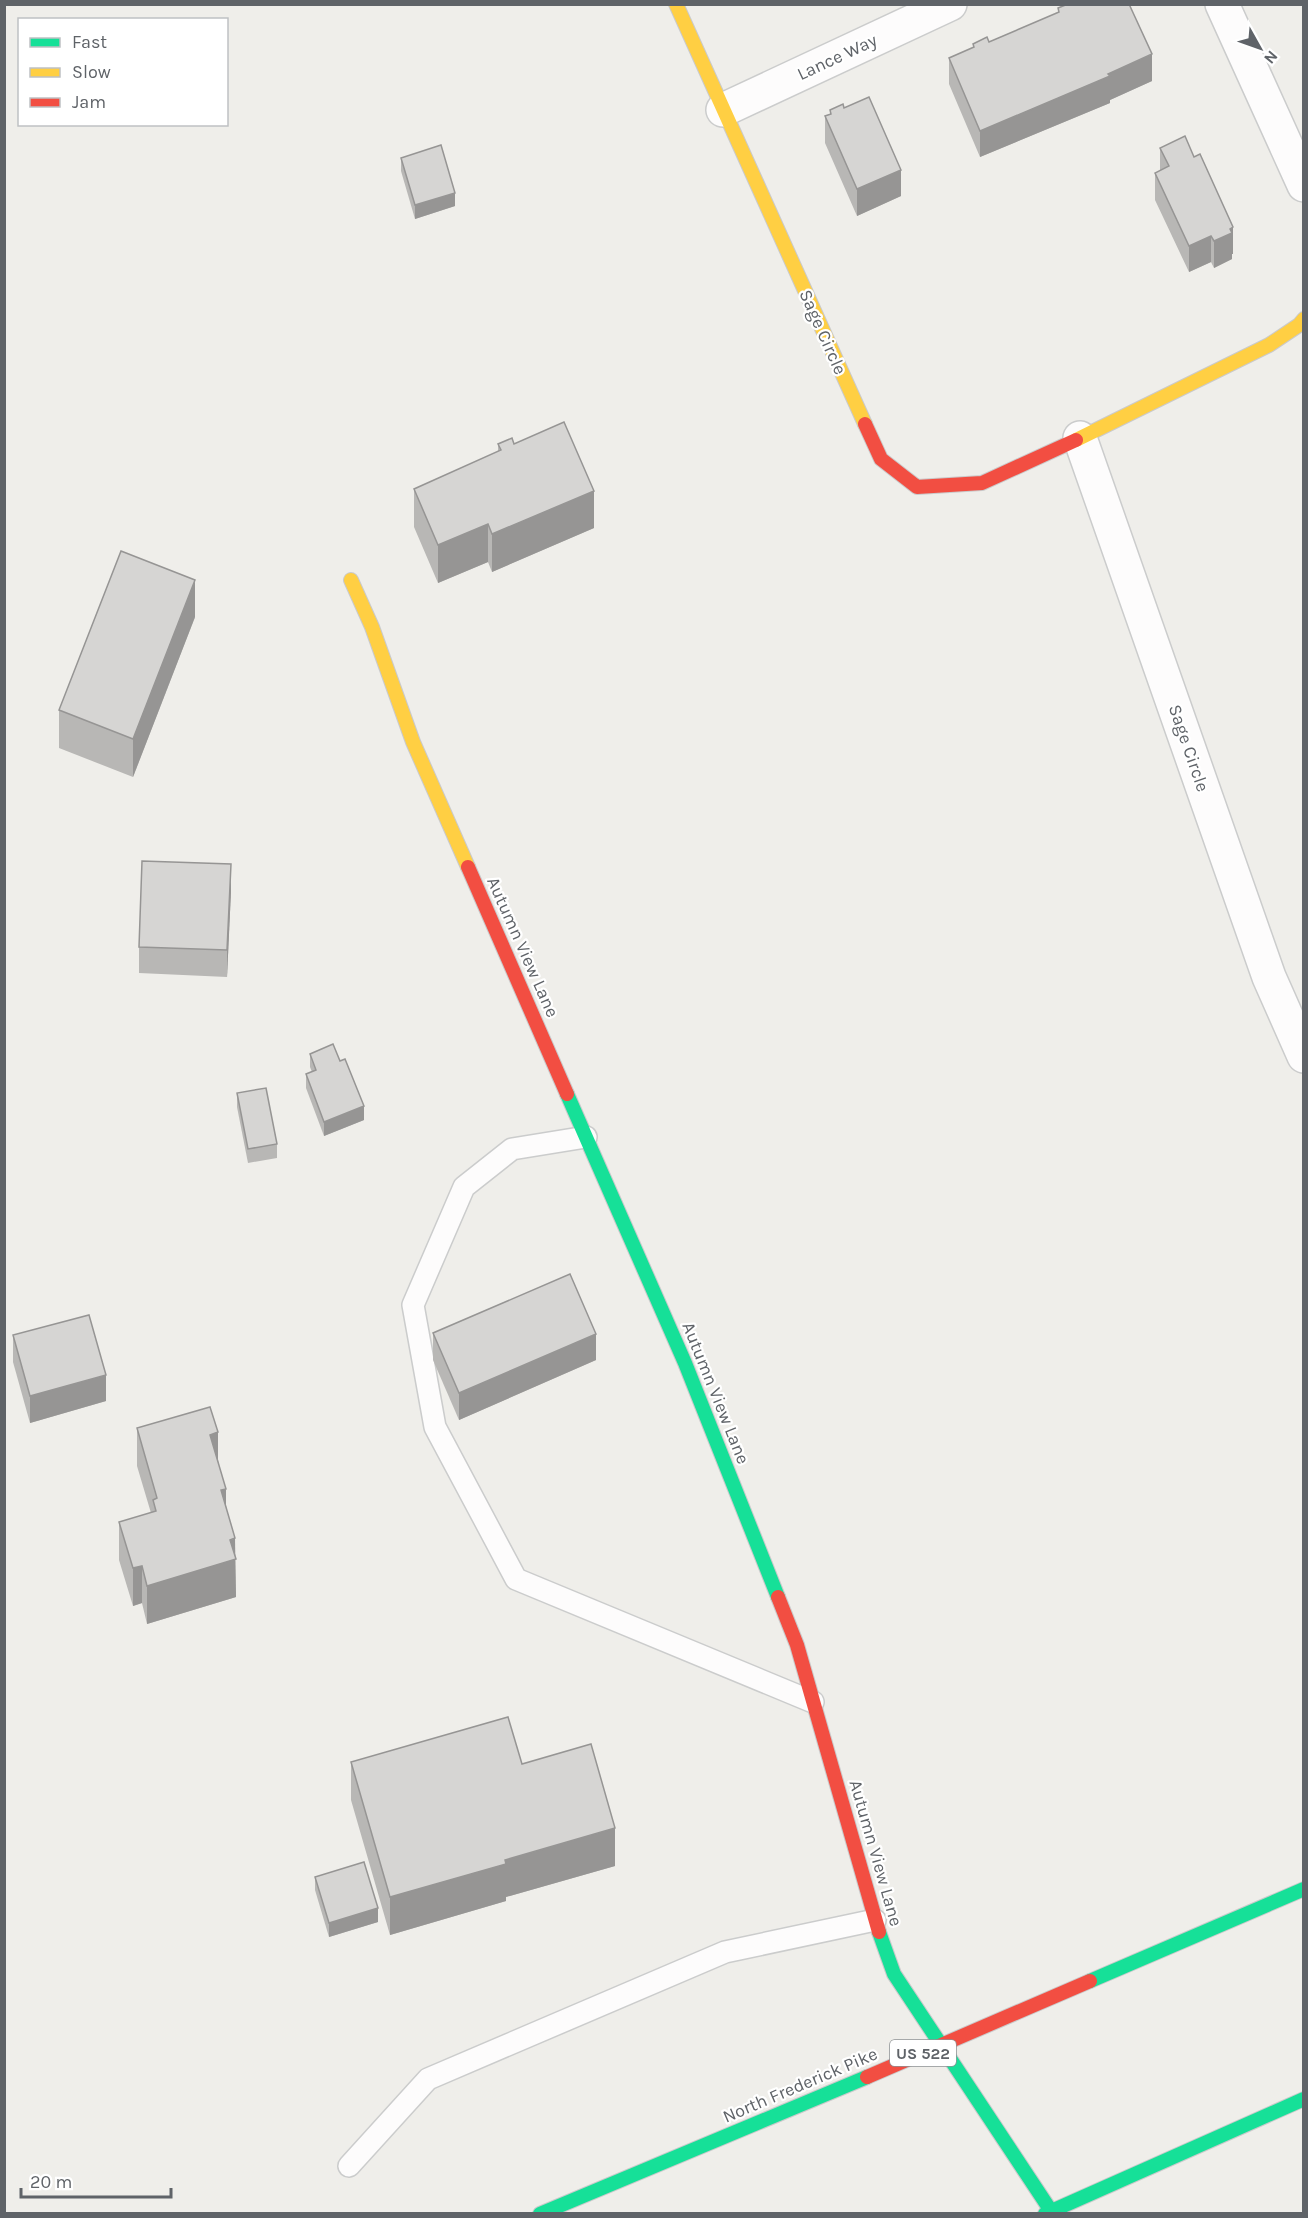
<svg xmlns="http://www.w3.org/2000/svg" width="1308" height="2218" font-family="Karla,sans-serif">
	<style>
		.lines { fill: none; stroke-linecap: round; stroke-linejoin: round }
		.lane-casing { stroke: #cbcccc; stroke-width: 24 }
		.street-casing { stroke: #cbcccc; stroke-width: 36 }
		.fast-casing { stroke: #cacacb; stroke-width: 16 }
		.slow-casing { stroke: #cacacb; stroke-width: 16 }
		.jam-casing { stroke: #cacacb; stroke-width: 16 }
		.lane { stroke: #fdfcfc; stroke-width: 21 }
		.street { stroke: #fdfcfc; stroke-width: 33 }
		.fast { stroke: #16e098; stroke-width: 14 }
		.slow { stroke: #ffcf43; stroke-width: 14 }
		.jam { stroke: #f24e42; stroke-width: 14 }
		.wall { fill: #b8b7b5 }
		.shaded-wall { fill: #969594 }
		.building { fill: #d6d5d3; stroke: #969594; stroke-width: 1.5 }
		.labels { text-anchor: middle; stroke-width: 4.5; stroke-linejoin: round; paint-order: stroke }
		.shield { fill: #fff; stroke: #8f9295; stroke-width: 1.5 }
		.shield-label { font-size: 16px; font-weight: bold; fill: #5f6368 }
		.street-label { font-size: 18px; fill: #5f6368; stroke: #fff }
	</style>
	<rect width="100%" height="100%" fill="#efeeea"/>
	<g class="lines">
		<!-- lane casing -->
		<g class="lane-casing">
			<g id="lane">
				<polyline points="586,1137 512,1149 464,1187 413,1305 435,1427 516,1579 813,1702"/>
				<polyline points="349,2166 428,2079 725,1952 875,1920"/>
			</g>
		</g>
		<!-- street casing -->
		<g class="street-casing">
			<g id="street">
				<polyline points="1222,4 1304,185"/>
				<polyline points="723,110 950,4"/>
				<polyline points="1080,438 1269,977 1304,1056"/>
			</g>
		</g>
		<!-- fast casing -->
		<g class="fast-casing">
			<g id="fast">
				<polyline points="567,1094 685,1363 778,1597"/>
				<polyline points="879,1932 894,1974 1053,2214"/>
				<polyline points="1090,1981 1304,1889"/>
				<polyline points="540,2214 867,2077"/>
				<polyline points="1045,2214 1304,2099"/>
			</g>
		</g>
		<!-- slow casing -->
		<g class="slow-casing">
			<g id="slow">
				<polyline points="676,4 865,424"/>
				<polyline points="1076,440 1269,345 1299,325 1304,319"/>
				<polyline points="351,580 372,627 413,742 468,867"/>
			</g>
		</g>
		<!-- jam casing -->
		<g class="jam-casing">
			<g id="jam">
				<polyline points="865,424 881,459 917,487 982,483 1076,440"/>
				<polyline points="468,867 567,1094"/>
				<polyline points="778,1597 797,1645 879,1932"/>
				<polyline points="867,2077 1090,1981"/>
			</g>
		</g>
		<!-- lane -->
		<use href="#lane" class="lane"/>
		<!-- street -->
		<use href="#street" class="street"/>
		<!-- fast -->
		<use href="#fast" class="fast"/>
		<!-- slow -->
		<use href="#slow" class="slow"/>
		<!-- jam -->
		<use href="#jam" class="jam"/>
	</g>
	<!-- wall -->
	<g class="wall">
		<polygon points="1058,8 1152,81 1110,100 1110,103 980,157 949,84 949,58 973,48 973,44 989,42 1058,13"/>
		<polygon points="844,108 901,196 857,216 825,143 825,116 830,114 830,110"/>
		<polygon points="1160,148 1233,254 1232,254 1232,259 1214,268 1211,262 1189,272 1155,200 1155,173 1160,171"/>
		<polygon points="401,158 455,206 415,219 401,171"/>
		<polygon points="498,444 594,528 492,572 488,562 438,583 414,527 414,489 498,452"/>
		<polygon points="195,617 133,777 59,748 59,710"/>
		<polygon points="231,891 227,977 139,973 139,947"/>
		<polygon points="310,1054 340,1061 364,1120 324,1136 306,1088 306,1074 312,1072 310,1067"/>
		<polygon points="237,1093 277,1144 277,1158 248,1163 237,1107"/>
		<polygon points="433,1333 596,1360 459,1420 433,1360"/>
		<polygon points="13,1335 106,1401 30,1423 13,1362"/>
		<polygon points="137,1428 218,1460 235,1557 236,1597 147,1624 142,1603 133,1606 119,1560 119,1522 151,1513 137,1466"/>
		<polygon points="351,1762 522,1764 615,1866 506,1897 506,1901 390,1935 351,1800"/>
		<polygon points="315,1877 378,1922 329,1937 315,1890"/>
	</g>
	<!-- shaded-wall -->
	<g class="shaded-wall">
		<polygon points="1152,54 1152,81 1110,100 1110,103 980,157 980,131"/>
		<polygon points="901,170 901,196 857,216 857,189"/>
		<polygon points="455,193 455,206 415,219 415,205"/>
		<polygon points="1233,227 1233,254 1232,254 1232,259 1214,268 1214,241 1230,229"/>
		<polygon points="1211,236 1211,262 1189,272 1189,246"/>
		<polygon points="594,491 594,528 492,572 492,534"/>
		<polygon points="488,524 488,562 438,583 438,545"/>
		<polygon points="195,580 195,617 133,777 133,739"/>
		<polygon points="231,864 231,891 227,977 227,950"/>
		<polygon points="364,1106 364,1120 324,1136 324,1122"/>
		<polygon points="596,1334 596,1360 459,1420 459,1393"/>
		<polygon points="106,1375 106,1401 30,1423 30,1396"/>
		<polygon points="218,1432 218,1470 210,1435"/>
		<polygon points="226,1489 226,1526 221,1490"/>
		<polygon points="235,1538 236,1597 147,1624 147,1586"/>
		<polygon points="142,1566 142,1603 133,1606 133,1568"/>
		<polygon points="615,1828 615,1866 506,1897 506,1901 390,1935 390,1897 505,1860"/>
		<polygon points="378,1908 378,1922 329,1937 329,1923"/>
	</g>
	<!-- building -->
	<g class="building">
		<polygon points="1068,4 1129,4 1152,54 1108,74 1110,76 980,131 949,58 974,47 973,44 987,37 989,42 1059,12 1058,8"/>
		<polygon points="869,97 901,170 857,189 825,116 831,114 830,110 843,104 844,108"/>
		<polygon points="1185,136 1194,157 1200,154 1233,227 1230,229 1232,233 1214,241 1211,236 1189,246 1155,173 1169,166 1160,148"/>
		<polygon points="441,145 455,193 415,205 401,158"/>
		<polygon points="564,422 594,491 492,534 488,524 438,545 414,489 501,450 498,444 512,438 514,444"/>
		<polygon points="121,551 195,580 133,739 59,710"/>
		<polygon points="142,861 231,864 227,950 139,947"/>
		<polygon points="333,1044 340,1061 345,1059 364,1106 324,1122 306,1074 316,1070 310,1054"/>
		<polygon points="266,1088 277,1144 248,1149 237,1093"/>
		<polygon points="570,1274 596,1334 459,1393 433,1333"/>
		<polygon points="89,1315 106,1375 30,1396 13,1335"/>
		<polygon points="210,1407 218,1432 210,1435 226,1489 221,1490 235,1538 230,1540 236,1559 147,1586 142,1566 133,1568 119,1522 156,1511 153,1500 157,1498 137,1428"/>
		<polygon points="508,1717 522,1764 591,1744 615,1828 505,1860 506,1864 390,1897 351,1762"/>
		<polygon points="364,1862 378,1908 329,1923 315,1877"/>
	</g>
	<g class="labels">
		<!-- shield labels -->
		<rect class="shield" x="890" y="2040" width="66" height="26" rx="4.5"/>
		<g class="shield-label">
			<text x="923" y="2059">US 522</text>
		</g>
		<!-- street labels -->
		<g class="street-label">
			<text transform="translate(837 57) rotate(-25)" y="6">Lance Way</text>
			<text transform="translate(823 332) rotate(66)" y="6">Sage Circle</text>
			<text transform="translate(1189 748) rotate(71)" y="6">Sage Circle</text>
			<text transform="translate(523 947) rotate(66)" y="6">Autumn View Lane</text>
			<text transform="translate(716 1393) rotate(68)" y="6">Autumn View Lane</text>
			<text transform="translate(876 1853) rotate(74)" y="6">Autumn View Lane</text>
			<text transform="translate(800 2085) rotate(-23)" y="6">North Frederick Pike</text>
		</g>
	</g>
	<!-- border -->
	<rect width="1308" height="2218" fill="none" stroke="#5f6368" stroke-width="12"/>
	<!-- legend -->
	<rect x="18" y="18" width="210" height="108" fill="#ffffff" stroke="#bfc1c3" stroke-width="1.5"/>
	<rect x="30" y="38" width="30" height="9" fill="#16e098" stroke="#bfc1c3" stroke-width="1.5"/>
	<text x="72" y="48" font-size="18" fill="#5f6368">Fast</text>
	<rect x="30" y="68" width="30" height="9" fill="#ffcf43" stroke="#bfc1c3" stroke-width="1.5"/>
	<text x="72" y="78" font-size="18" fill="#5f6368">Slow</text>
	<rect x="30" y="98" width="30" height="9" fill="#f24e42" stroke="#bfc1c3" stroke-width="1.5"/>
	<text x="72" y="108" font-size="18" fill="#5f6368">Jam</text>
	<!-- north arrow -->
	<g transform="translate(1260 48) rotate(130)" stroke="#ffffff" stroke-width="4.5" paint-order="stroke">
	<path d="M0-4.5L10 22L0 15L-10 22Z" fill="#5f6368"/>
	<text y="-9" font-size="16" font-weight="bold" text-anchor="middle" fill="#5f6368">N</text>
	</g>
	<!-- scale -->
	<path d="M21 2188v9h150v-9" fill="none" stroke="#5f6368" stroke-width="3"/>
	<text x="30" y="2188" font-size="18" fill="#5f6368" stroke="#ffffff" stroke-width="4.5" paint-order="stroke">20 m</text>
</svg>
